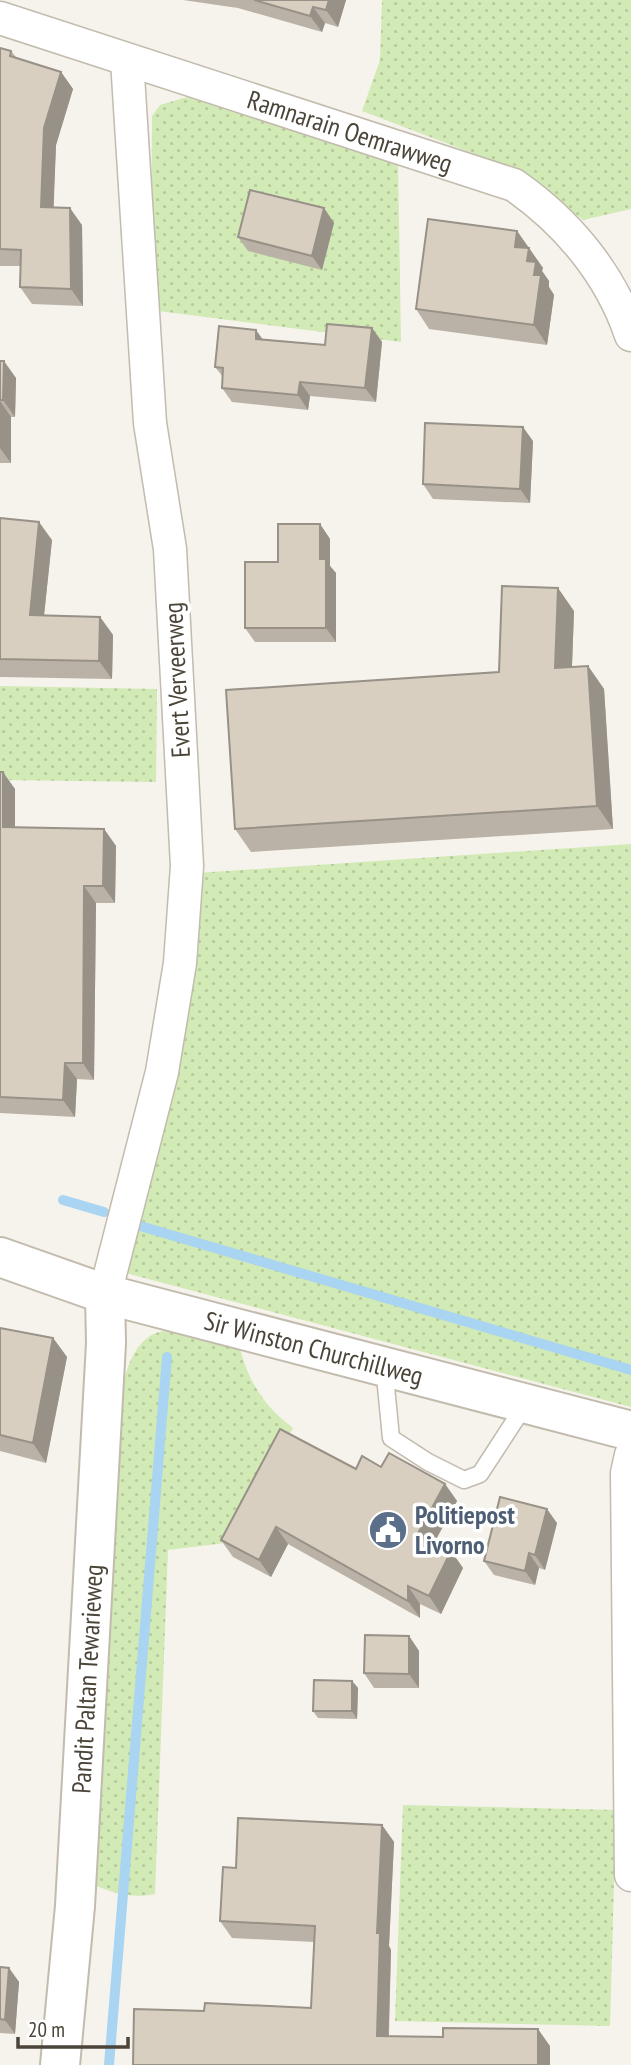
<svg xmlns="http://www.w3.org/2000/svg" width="631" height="2065" font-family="'PT Sans Narrow',sans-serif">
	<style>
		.grass { fill: url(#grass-dots) }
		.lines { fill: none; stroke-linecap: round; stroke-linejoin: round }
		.stream { stroke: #a9d4f2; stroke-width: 10 }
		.service-casing { stroke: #c2bbae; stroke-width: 19 }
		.minor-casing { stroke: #c2bbae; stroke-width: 35 }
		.tertiary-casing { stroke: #c2bbae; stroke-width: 42 }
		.service { stroke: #fff; stroke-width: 16 }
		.minor { stroke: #fff; stroke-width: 32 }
		.tertiary { stroke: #fff; stroke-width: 38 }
		.wall { fill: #bab2a6 }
		.shaded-wall { fill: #979187 }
		.building { fill: #d8cfc1; stroke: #979187; stroke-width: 2 }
		.labels { text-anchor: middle; stroke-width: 7; stroke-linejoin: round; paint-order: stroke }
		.street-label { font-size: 26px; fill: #4b4439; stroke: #fff }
		.service-label { font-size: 26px; font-weight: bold; fill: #4e5e75; stroke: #fff; text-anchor: start }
	</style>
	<defs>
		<pattern id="grass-dots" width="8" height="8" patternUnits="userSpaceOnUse" patternTransform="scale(1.75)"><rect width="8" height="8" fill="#d2eab5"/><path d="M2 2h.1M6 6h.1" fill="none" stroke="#b6ca9c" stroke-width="1.8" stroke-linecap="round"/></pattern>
	</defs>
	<rect width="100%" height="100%" fill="#f6f3ec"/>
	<!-- grass -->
	<g class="grass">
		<polygon points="382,0 631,0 631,209 583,220 522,172 362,111 380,60"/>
		<polygon points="187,97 398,161 401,342 151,310 152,116 160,105"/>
		<polygon points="0,686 157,689 156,782 0,780"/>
		<polygon points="631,844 631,1407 118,1271 197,873"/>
		<path d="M 166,1331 L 240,1349 C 249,1383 265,1407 293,1428 L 233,1542 L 168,1550 L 155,1894 C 131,1899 112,1893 90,1883 L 122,1389 C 127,1366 137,1333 166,1331 Z"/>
		<polygon points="403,1805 616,1810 610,2026 395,2021"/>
	</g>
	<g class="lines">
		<!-- stream -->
		<g class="stream">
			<polyline points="63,1200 104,1212"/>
			<polyline points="130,1223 631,1370"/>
			<polyline points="109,2065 167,1357"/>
		</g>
		<!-- service casing -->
		<g class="service-casing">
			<polyline id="service" points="384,1366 391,1438 428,1462 464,1480 480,1474 525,1405"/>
		</g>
		<!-- minor casing -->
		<g class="minor-casing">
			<g id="minor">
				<path id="s1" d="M 0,18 L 514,185 C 567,222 610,273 631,335"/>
				<polyline points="105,1294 162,1072 180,963 187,866 170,549 150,423 127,60"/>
				<polyline points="631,1455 627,1473 631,1875"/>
			</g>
		</g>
		<!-- tertiary casing -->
		<g class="tertiary-casing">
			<g id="tertiary">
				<path id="s2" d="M 0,1257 L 105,1294 L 631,1431"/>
				<path id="s3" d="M 60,2065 L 75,1906 L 106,1343 L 105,1294"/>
			</g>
		</g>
		<!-- service -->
		<use href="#service" class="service"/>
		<!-- minor -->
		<use href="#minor" class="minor"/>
		<!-- tertiary -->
		<use href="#tertiary" class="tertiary"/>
	</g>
	<!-- wall -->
	<g class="wall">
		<polygon points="183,0 346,0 338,27 325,23 322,32 238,8"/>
		<polygon points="0,48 11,51 16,57 61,72 73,89 56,145 53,208 82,225 83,306 32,304 20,287 21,266 0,266"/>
		<polygon points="324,208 334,223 322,270 248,251 238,237"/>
		<polygon points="517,231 543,268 542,271 549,281 549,287 554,295 547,345 429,329 416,309"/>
		<polygon points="372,328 382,342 376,402 310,396 308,410 232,402 222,388 223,377 215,367 263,339 325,345"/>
		<polygon points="0,361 16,378 15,417 11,417 11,463 0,463"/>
		<polygon points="533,441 530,503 433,499 423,484"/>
		<polygon points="0,518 52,540 44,616 100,617 113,635 112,679 0,677"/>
		<polygon points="320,524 330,539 330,566 336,573 336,642 255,642 245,628 278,562"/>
		<polygon points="574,611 572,667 588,666 604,689 613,829 251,852 235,829 499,672"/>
		<polygon points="0,772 15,789 15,827 104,829 116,846 115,903 96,903 94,1080 77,1079 75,1117 0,1113"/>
		<polygon points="0,1328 53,1338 67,1357 46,1463 0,1451"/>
		<polygon points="381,1467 445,1484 457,1501 434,1543 451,1551 463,1568 441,1614 420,1604 420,1618 288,1544 271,1577 233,1557 221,1540 356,1469"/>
		<polygon points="557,1523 545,1570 539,1568 535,1585 494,1575 484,1561"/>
		<polygon points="409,1636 419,1651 419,1688 374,1688 364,1673"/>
		<polygon points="352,1681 358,1688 357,1719 318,1718 313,1711"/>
		<polygon points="382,1825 394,1842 389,1946 391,1950 389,2036 550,2046 550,2065 133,2065 204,2011 311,2008 314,1942 232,1938 220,1921 236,1868"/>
		<polygon points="0,1967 9,1968 19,1982 15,2034 0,2033"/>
	</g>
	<!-- shaded-wall -->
	<g class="shaded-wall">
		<polygon points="329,0 346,0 338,27 326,10"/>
		<polygon points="313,7 325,23 322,32 310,16"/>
		<polygon points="61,72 73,89 56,145 53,224 41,207 44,128"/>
		<polygon points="70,208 82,225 83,306 71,289"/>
		<polygon points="324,208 334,223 322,270 312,256"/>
		<polygon points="517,231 543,268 542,271 549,281 549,287 554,295 547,345 534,325 515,247"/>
		<polygon points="372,328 382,342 376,402 365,388"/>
		<polygon points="256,330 266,344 256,339"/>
		<polygon points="4,361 16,378 15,417 3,400"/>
		<polygon points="300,382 310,396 308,410 298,395"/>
		<polygon points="0,401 11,417 11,463 0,448"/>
		<polygon points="523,427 533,441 530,503 520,489"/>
		<polygon points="39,522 52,540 42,634 30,615"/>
		<polygon points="320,524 330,539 330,566 336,573 336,642 326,628 320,559"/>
		<polygon points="558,588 574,611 571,691 555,668"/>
		<polygon points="100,617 113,635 112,679 99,661"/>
		<polygon points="588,666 604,689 613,829 597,806"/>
		<polygon points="3,772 15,789 15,844 3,827"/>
		<polygon points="104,829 116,846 115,903 103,886"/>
		<polygon points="84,886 96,903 94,1080 83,1063"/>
		<polygon points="65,1063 77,1079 75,1117 63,1100"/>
		<polygon points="53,1338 67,1357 46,1463 33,1443"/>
		<polygon points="445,1484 457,1501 429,1552 417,1535"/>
		<polygon points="547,1509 557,1523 545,1570 535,1555"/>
		<polygon points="276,1527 288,1544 271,1577 259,1560"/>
		<polygon points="451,1551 463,1568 441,1614 429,1596"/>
		<polygon points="529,1553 539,1568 535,1585 525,1571"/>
		<polygon points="408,1586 420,1604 420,1618 408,1601"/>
		<polygon points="409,1636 419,1651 419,1688 409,1674"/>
		<polygon points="352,1681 358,1688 357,1719 352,1711"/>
		<polygon points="382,1825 394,1842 389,1946 391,1950 388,2053 377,2036 377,1933"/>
		<polygon points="9,1968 19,1982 15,2034 5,2020"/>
		<polygon points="538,2029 550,2046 550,2065 538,2065"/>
	</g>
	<!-- building -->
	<g class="building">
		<polygon points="254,0 329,0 326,10 313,7 310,16"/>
		<polygon points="0,48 11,51 10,56 61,72 44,128 41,207 70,208 71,289 20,287 21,250 0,249"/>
		<polygon points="250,190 324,208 312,256 238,237"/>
		<polygon points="428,219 517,231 515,247 529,248 527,261 536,262 534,275 541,275 534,325 416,309"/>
		<polygon points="327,324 372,328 365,388 300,382 298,395 222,388 223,368 215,367 219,326 256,330 256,339 325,345"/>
		<polygon points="0,361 4,361 3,400 0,400"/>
		<polygon points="425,423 523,427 520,489 423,484"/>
		<polygon points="0,518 39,522 30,615 100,617 99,661 0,659"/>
		<polygon points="278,524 320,524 320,559 326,559 326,628 245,628 245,562 278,562"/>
		<polygon points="502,586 558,588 555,668 588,666 597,806 235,829 226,690 499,672"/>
		<polygon points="0,772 3,772 3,827 104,829 103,886 84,886 83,1063 65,1063 63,1100 0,1097"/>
		<polygon points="0,1328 53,1338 33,1443 0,1435"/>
		<polygon points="280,1429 356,1469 362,1456 381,1467 389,1453 445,1484 417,1535 451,1551 429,1596 408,1586 408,1601 276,1527 259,1560 221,1540"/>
		<polygon points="500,1497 547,1509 535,1555 529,1553 525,1571 484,1561"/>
		<polygon points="365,1635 409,1636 409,1674 364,1673"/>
		<polygon points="314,1680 352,1681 352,1711 313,1711"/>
		<polygon points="238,1818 382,1825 377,1933 380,1933 377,2036 443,2037 443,2028 538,2029 538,2065 133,2065 134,2009 204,2011 205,2003 311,2008 315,1926 220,1921 223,1867 236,1868"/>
		<polygon points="0,1967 9,1968 5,2020 0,2019"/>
	</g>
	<!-- icons -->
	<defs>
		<g id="civic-disc" transform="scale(2.0125)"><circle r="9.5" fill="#5c6f8a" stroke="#fff"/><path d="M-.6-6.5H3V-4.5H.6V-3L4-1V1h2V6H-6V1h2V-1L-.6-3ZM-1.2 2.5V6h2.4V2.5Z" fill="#fff"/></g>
	</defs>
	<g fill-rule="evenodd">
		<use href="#civic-disc" x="388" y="1530"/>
	</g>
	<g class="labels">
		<!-- street labels -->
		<g class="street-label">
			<text dy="9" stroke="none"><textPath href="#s1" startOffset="368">Ramnarain Oemrawweg</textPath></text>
			<text transform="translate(177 680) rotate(-93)" y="9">Evert Verveerweg</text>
			<text dy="9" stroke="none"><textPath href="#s2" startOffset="327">Sir Winston Churchillweg</textPath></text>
			<text dy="9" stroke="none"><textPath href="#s3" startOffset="387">Pandit Paltan Tewarieweg</textPath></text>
		</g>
		<!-- service labels -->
		<g class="service-label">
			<text x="415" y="1524">Politiepost<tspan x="415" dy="30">Livorno</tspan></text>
		</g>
	</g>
	<!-- scale -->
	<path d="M18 2037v10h110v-10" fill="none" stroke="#4b4439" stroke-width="3.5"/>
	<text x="28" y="2037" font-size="21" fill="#4b4439" stroke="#ffffff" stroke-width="5" paint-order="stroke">20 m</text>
</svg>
